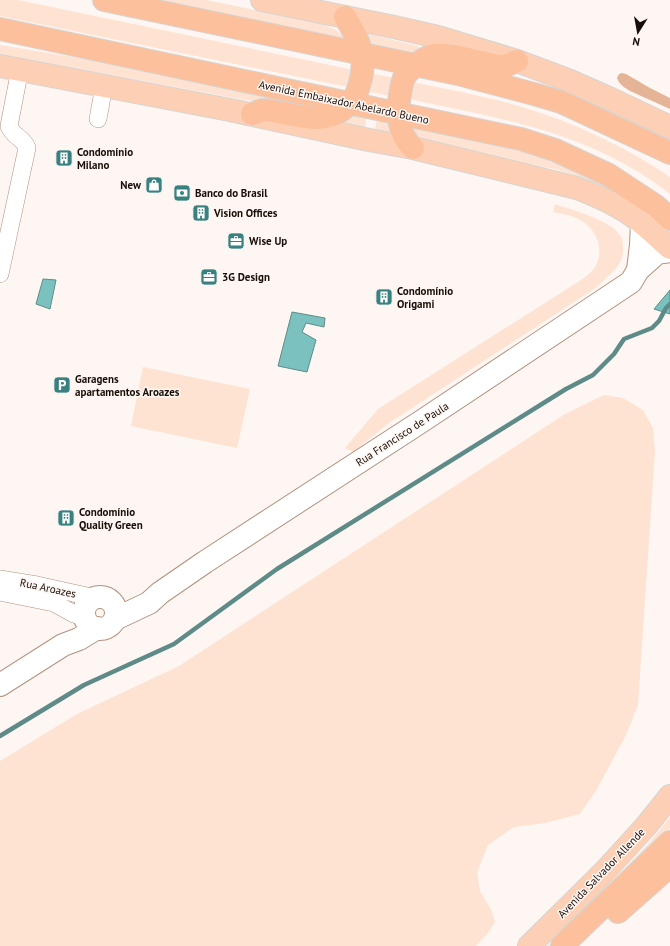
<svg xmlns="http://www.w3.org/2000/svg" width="670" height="946" font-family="'PT Sans',sans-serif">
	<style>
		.green { fill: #fee3d3 }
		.forest { fill: #e5b496 }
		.water { fill: #7bc1c0; stroke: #5e8b88 }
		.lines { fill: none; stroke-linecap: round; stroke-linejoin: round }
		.stream { stroke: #5e8b88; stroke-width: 4.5 }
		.minor-casing { stroke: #b2927f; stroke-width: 18 }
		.tertiary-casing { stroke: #b2927f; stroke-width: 24 }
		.primary-casing { stroke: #d6d4d2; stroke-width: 24 }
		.trunk-casing { stroke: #d6d4d2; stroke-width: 24 }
		.minor { stroke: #fff; stroke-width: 17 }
		.tertiary { stroke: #fff; stroke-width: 22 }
		.primary { stroke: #fdd0b5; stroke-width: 22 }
		.trunk { stroke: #fcc09c; stroke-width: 22 }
		.labels { text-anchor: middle; stroke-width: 3; stroke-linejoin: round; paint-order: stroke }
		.street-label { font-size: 11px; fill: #190e07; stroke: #fdf6f2 }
		.poi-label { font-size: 11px; font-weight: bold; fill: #190e07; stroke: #fdf6f2; text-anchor: start }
	</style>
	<rect width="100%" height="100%" fill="#fdf6f2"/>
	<!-- green -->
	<g class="green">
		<polygon points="0,0 18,0 354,70 348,87 0,16"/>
		<polygon points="137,0 206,0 323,24 336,30 347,40"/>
		<polygon points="369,34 418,46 420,48 420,50 413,55 372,47 368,38 368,35"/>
		<polygon points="0,45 115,64 323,107 305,111 73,68 9,60 0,58"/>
		<polygon points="480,66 584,98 670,137 670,141"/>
		<polygon points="374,74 394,78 390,96 370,92"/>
		<path d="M 412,82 C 449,90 486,96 522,107 C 575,123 625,146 670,177 L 670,194 C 593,133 501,118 408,99 Z"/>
		<polygon points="357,114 367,116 364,132 339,124 353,117"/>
		<polygon points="377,118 389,120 397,137 374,135"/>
		<polygon points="415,128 544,153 645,206 585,178 555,169 439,148 420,139 414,132 413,129"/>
		<path d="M 555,204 C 572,210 610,220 620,235 C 623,239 623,244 623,250 C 623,256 621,262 617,267 C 612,274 603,280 597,287 L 389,423 L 353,452 L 345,448 L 378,409 L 581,280 C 587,276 593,271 596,265 C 605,249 595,227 580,220 C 572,215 562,214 553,212 Z"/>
		<polygon points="143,367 250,389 237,448 131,426"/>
		<polygon points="604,395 623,398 643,410 653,428 655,451 638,705 626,735 597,789 580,814 545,823 514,827 488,845 477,873 480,891 492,911 495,922 488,933 476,946 0,946 0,761 77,714 179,666 565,414"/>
		<polygon points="670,817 670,828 651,849 555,946 547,946 563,932 647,845"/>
	</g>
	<!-- forest -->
	<path class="forest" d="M 622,73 L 626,74 L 650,88 L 670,98 L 670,109 L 630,91 C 625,88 619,84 617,78 L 619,74 Z"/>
	<!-- water -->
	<g class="water">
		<polygon points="43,279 56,280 50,309 36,304"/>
		<polygon points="670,290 670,314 654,309"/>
		<polygon points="292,312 325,318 324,327 306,323 302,332 316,340 307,372 278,366"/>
	</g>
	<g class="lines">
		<!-- stream -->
		<polyline class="stream" points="0,736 84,685 174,644 277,569 566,389 593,375 614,354 624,339 652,328 659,321 666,308 670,304"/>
		<!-- minor casing -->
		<g class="minor-casing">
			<g id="minor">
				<polyline points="98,119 104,86"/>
				<path d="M 0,274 L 27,148 C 24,138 12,136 9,126 L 20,69"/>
				<polyline points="0,579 37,585 96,598"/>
				<polyline points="0,592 54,603 74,614 85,617"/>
			</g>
		</g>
		<!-- tertiary casing -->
		<g class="tertiary-casing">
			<g id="tertiary">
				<polyline points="638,270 641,245 642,223"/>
				<circle cx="100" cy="613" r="16"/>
				<polyline points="115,619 149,603 160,593 205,562 422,421 631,282 638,270 657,253 670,251"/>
				<polyline points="0,685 63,645 79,639 97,628"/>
			</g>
		</g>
		<!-- primary casing -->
		<g class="primary-casing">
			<g id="primary">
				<polyline points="262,0 394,27 438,37 517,61 568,80 611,99 670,127"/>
				<path d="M 0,66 L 230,110 L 369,140 L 413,148 L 577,188 C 593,194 608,201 622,209 C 640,219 655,235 670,248"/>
				<polyline points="529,946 604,872 646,826 670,796"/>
			</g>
		</g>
		<!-- trunk casing -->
		<g class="trunk-casing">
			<g id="trunk">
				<polyline points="104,0 458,74 534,94 561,102 572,107 670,153"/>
				<polyline points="0,29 301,93 521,139 555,150 609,175 656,206 670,219"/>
				<path d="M 252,114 C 255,113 259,111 263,110 C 268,110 273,111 278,112 C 300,116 323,124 342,110 C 352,103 356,97 359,86 C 368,59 359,39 345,17"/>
				<path d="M 413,148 C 398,135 397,112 400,94 C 401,88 402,81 405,76 C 410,69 423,58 431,56 C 450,51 480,64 500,66 L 505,66 L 517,61"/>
				<polyline points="618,912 670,866"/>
				<polyline points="562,946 670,842"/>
			</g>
		</g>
		<!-- minor -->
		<use href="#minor" class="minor"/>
		<!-- tertiary -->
		<use href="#tertiary" class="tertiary"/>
		<!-- primary -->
		<use href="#primary" class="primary"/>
		<!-- trunk -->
		<use href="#trunk" class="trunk"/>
	</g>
	<!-- icons -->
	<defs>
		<g id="building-square" transform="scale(0.9)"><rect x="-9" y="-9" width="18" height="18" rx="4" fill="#388180" stroke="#fdf6f2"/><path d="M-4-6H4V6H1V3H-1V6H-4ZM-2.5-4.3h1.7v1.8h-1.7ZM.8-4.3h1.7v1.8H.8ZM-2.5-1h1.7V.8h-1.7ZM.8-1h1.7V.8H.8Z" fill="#fff"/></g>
		<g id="shop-square" transform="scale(0.9)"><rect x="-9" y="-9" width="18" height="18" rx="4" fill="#388180" stroke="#fdf6f2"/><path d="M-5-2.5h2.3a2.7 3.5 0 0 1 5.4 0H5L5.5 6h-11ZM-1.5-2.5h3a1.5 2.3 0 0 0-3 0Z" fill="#fff"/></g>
		<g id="bank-square" transform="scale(0.9)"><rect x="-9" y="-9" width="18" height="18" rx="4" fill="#388180" stroke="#fdf6f2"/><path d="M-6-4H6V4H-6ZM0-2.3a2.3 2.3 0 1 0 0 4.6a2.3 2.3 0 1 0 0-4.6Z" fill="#fff"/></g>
		<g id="office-square" transform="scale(0.9)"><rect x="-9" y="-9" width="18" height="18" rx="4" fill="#388180" stroke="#fdf6f2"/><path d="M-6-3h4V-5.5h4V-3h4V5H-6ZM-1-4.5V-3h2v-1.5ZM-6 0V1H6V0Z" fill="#fff"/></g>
		<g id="parking-square" transform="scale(0.9)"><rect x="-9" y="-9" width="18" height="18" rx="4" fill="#388180" stroke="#fdf6f2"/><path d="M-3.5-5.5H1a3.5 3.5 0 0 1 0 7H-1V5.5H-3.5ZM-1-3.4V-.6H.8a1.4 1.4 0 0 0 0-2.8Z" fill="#fff"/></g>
	</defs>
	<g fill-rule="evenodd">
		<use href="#building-square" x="64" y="158"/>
		<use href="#shop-square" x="154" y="185"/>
		<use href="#bank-square" x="182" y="193"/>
		<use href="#building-square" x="201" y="213"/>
		<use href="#office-square" x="236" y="241"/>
		<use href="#office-square" x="209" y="277"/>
		<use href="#building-square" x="384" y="297"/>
		<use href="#parking-square" x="62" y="385"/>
		<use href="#building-square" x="66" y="518"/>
	</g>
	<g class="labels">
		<!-- street labels -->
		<g class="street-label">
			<text transform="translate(344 102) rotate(12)" y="4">Avenida Embaixador Abelardo Bueno</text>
			<text transform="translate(402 434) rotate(-33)" y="4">Rua Francisco de Paula</text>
			<text transform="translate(48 588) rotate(12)" y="4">Rua Aroazes</text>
			<text transform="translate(601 873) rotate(-46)" y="4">Avenida Salvador Allende</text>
		</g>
		<!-- poi labels -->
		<g class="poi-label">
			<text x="77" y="156">Condomínio<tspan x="77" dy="13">Milano</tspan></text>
			<text x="141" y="189" text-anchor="end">New</text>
			<text x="195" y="197">Banco do Brasil</text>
			<text x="214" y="217">Vision Offices</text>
			<text x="249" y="245">Wise Up</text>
			<text x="222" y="281">3G Design</text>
			<text x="397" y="295">Condomínio<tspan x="397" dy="13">Origami</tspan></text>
			<text x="75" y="383">Garagens<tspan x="75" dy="13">apartamentos Aroazes</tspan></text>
			<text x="79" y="516">Condomínio<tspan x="79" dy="13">Quality Green</tspan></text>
		</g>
	</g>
	<!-- north arrow -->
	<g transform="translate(638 32) rotate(191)" stroke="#fdf6f2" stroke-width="3" paint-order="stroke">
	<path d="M0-3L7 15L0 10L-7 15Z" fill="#190e07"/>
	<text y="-6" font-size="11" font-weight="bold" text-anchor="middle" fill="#190e07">N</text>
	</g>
</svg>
